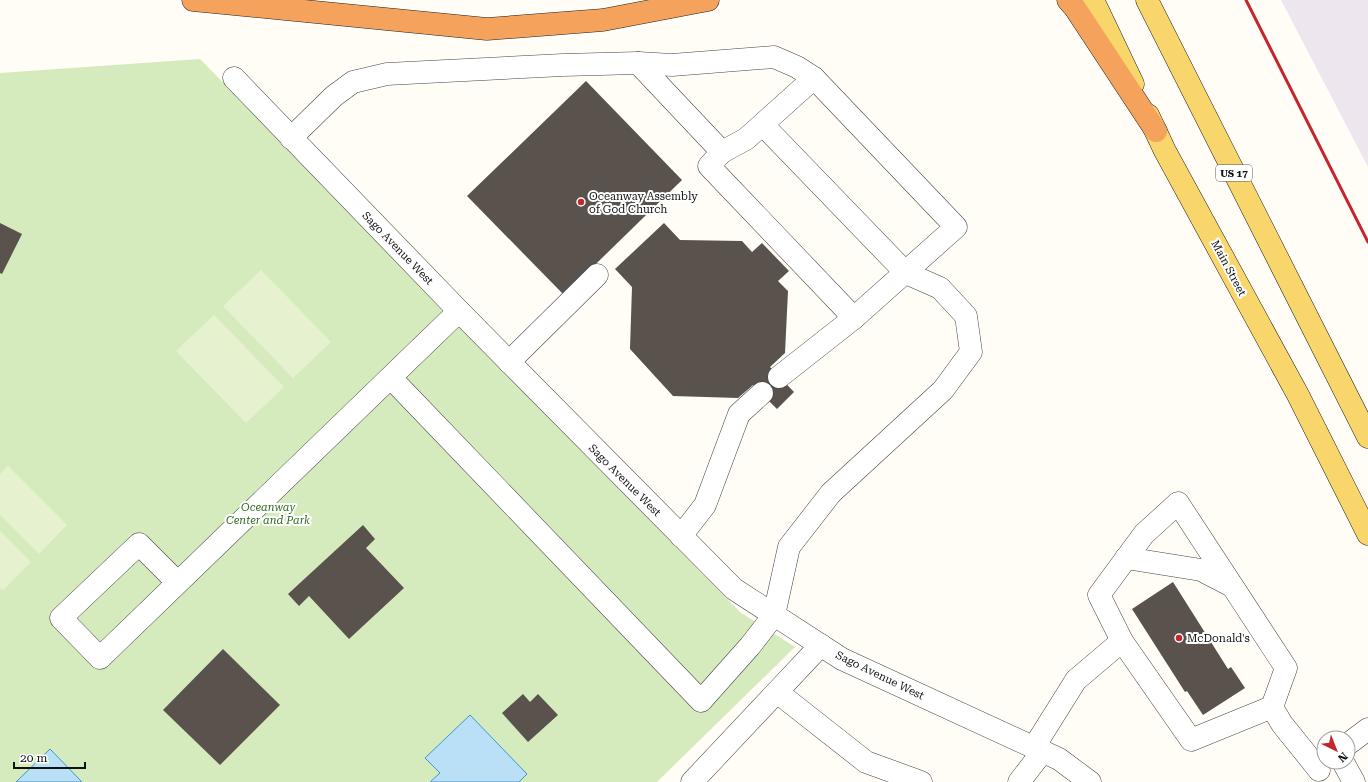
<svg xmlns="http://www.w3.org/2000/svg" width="1368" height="782" font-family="'Roboto Serif',serif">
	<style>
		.industrial { fill: #eee6ef }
		.green { fill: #d5ebbd }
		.pitch { fill: #e6f2cf }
		.water { fill: #b9e0f7; stroke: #3f96cf }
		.building { fill: #5a524d }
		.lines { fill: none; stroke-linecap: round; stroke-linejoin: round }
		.minor-casing { stroke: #444; stroke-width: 23 }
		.major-casing { stroke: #222; stroke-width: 23 }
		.highway-casing { stroke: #222; stroke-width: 23 }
		.minor { stroke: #fff; stroke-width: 22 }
		.major { stroke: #f9d66b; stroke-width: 22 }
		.highway { stroke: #f5a25d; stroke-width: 22 }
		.rail { stroke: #c4262e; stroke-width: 3 }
		.poi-dot { fill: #c4262e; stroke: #fff; stroke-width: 1.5 }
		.labels { text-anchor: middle; stroke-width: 4; stroke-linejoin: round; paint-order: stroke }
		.shield { fill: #fff; stroke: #585858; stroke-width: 1 }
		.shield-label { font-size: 10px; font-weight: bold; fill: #111 }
		.poi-label { font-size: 11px; fill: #111; stroke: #fff; text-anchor: start }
		.street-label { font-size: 11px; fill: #111; stroke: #fff }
		.park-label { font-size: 11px; font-style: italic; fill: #2f6b1f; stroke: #fff }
	</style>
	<rect width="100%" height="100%" fill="#fffdf5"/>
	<!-- industrial -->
	<polygon class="industrial" points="1281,0 1368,0 1368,167"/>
	<!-- green -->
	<polygon class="green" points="200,59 740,612 795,647 657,782 0,782 0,73"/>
	<!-- pitch -->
	<g class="pitch">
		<polygon points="261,270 331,342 293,378 223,306"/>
		<polygon points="214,315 284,387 246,423 176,351"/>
		<polygon points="8,466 67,525 39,554 0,515 0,474"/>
		<polygon points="0,531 31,562 3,590 0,588"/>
	</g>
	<!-- water -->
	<g class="water">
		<polygon points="470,715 527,774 519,782 430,782 440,773 425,758"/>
		<polygon points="50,749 82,782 16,782"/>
	</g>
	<!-- building -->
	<g class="building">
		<polygon points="586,81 682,180 564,295 467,196"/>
		<polygon points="0,223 22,234 2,274 0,273"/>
		<polygon points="664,223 680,240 742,241 752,252 762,243 789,271 778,281 788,291 785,353 770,367 794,392 777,409 753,385 738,398 673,396 630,349 632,287 615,269"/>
		<polygon points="363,525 375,539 366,548 404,588 349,639 309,596 299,606 288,594"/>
		<polygon points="1173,582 1228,669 1231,667 1245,688 1203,715 1187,691 1185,692 1132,609"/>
		<polygon points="223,649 280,705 220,765 163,710"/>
		<polygon points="523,694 530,702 538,694 558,715 528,742 502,713"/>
	</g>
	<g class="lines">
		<!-- minor casing -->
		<g class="minor-casing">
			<g id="minor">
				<polyline points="638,63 672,65 774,57 797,67 814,78 956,227 854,318 779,377"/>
				<polyline points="234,78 459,311 734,589 842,659 1059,759 1090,782"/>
				<polyline points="291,138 334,96 353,82 387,74 563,65 638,63 722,152 709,166 854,318"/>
				<polyline points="722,152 746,139 814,78"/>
				<polyline points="509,362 597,275"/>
				<polyline points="391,378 701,701 750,646 774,615 789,547 831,493 943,390 971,352 966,316 940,288 906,273 763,125"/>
				<polyline points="681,536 705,505 739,414 762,393"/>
				<polyline points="1126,558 1201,570 1232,586"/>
				<polyline points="177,582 139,544 61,618 100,658 459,311"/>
				<polyline points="777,692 866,762 921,782"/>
				<polyline points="1272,707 1191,740 1122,641 1099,595 1144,534 1178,503 1286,668 1272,707 1282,724 1319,770"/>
				<polyline points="1348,744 1368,729"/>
				<polyline points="1034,747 1076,680 1122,641"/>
				<polyline points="1343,762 1354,782"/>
				<polyline points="692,782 821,645"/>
				<polyline points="1019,782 1043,751"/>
			</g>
		</g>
		<!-- major casing -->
		<g class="major-casing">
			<g id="major">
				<polyline points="1093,0 1133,84"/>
				<polyline points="1147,0 1368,437"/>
				<polyline points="1148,115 1165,151 1298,395 1368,534"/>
			</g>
		</g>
		<!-- highway casing -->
		<g class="highway-casing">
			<g id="highway">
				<polyline points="193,0 487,29 603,20 708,0"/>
				<polyline points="1068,0 1075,8 1156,131"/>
			</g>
		</g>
		<!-- minor -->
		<use href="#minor" class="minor"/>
		<!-- major -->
		<use href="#major" class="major"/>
		<!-- highway -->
		<use href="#highway" class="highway"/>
		<!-- rail -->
		<polyline class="rail" points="1246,0 1368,242"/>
	</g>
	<!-- markers -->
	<g class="poi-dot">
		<circle cx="581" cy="202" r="4"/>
		<circle cx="1179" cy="638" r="4"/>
	</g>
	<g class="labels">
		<!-- shield labels -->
		<rect class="shield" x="1216" y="165" width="36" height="16" rx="3"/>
		<g class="shield-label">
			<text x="1234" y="177">US 17</text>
		</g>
		<!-- poi labels -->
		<g class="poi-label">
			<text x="589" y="200">Oceanway Assembly<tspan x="589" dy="13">of God Church</tspan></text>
			<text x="1187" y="642">McDonald's</text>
		</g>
		<!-- street labels -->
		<g class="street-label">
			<text transform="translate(398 248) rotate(46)" y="4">Sago Avenue West</text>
			<text transform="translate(1229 268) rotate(62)" y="4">Main Street</text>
			<text transform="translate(625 480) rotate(45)" y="4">Sago Avenue West</text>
			<text transform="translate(880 675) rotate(26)" y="4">Sago Avenue West</text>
		</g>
		<!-- park labels -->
		<g class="park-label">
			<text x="268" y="511">Oceanway<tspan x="268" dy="13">Center and Park</tspan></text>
		</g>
	</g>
	<!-- north arrow -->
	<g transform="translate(1336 750) rotate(137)"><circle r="19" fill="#ffffff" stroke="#a0a0a0"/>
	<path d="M0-3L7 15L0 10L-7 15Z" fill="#c4262e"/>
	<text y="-6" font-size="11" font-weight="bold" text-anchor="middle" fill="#111111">N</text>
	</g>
	<!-- scale -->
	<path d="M14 762v6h71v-6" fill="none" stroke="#111111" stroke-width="2"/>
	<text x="20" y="762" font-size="12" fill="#111111" stroke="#ffffff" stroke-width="3" paint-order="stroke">20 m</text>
</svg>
